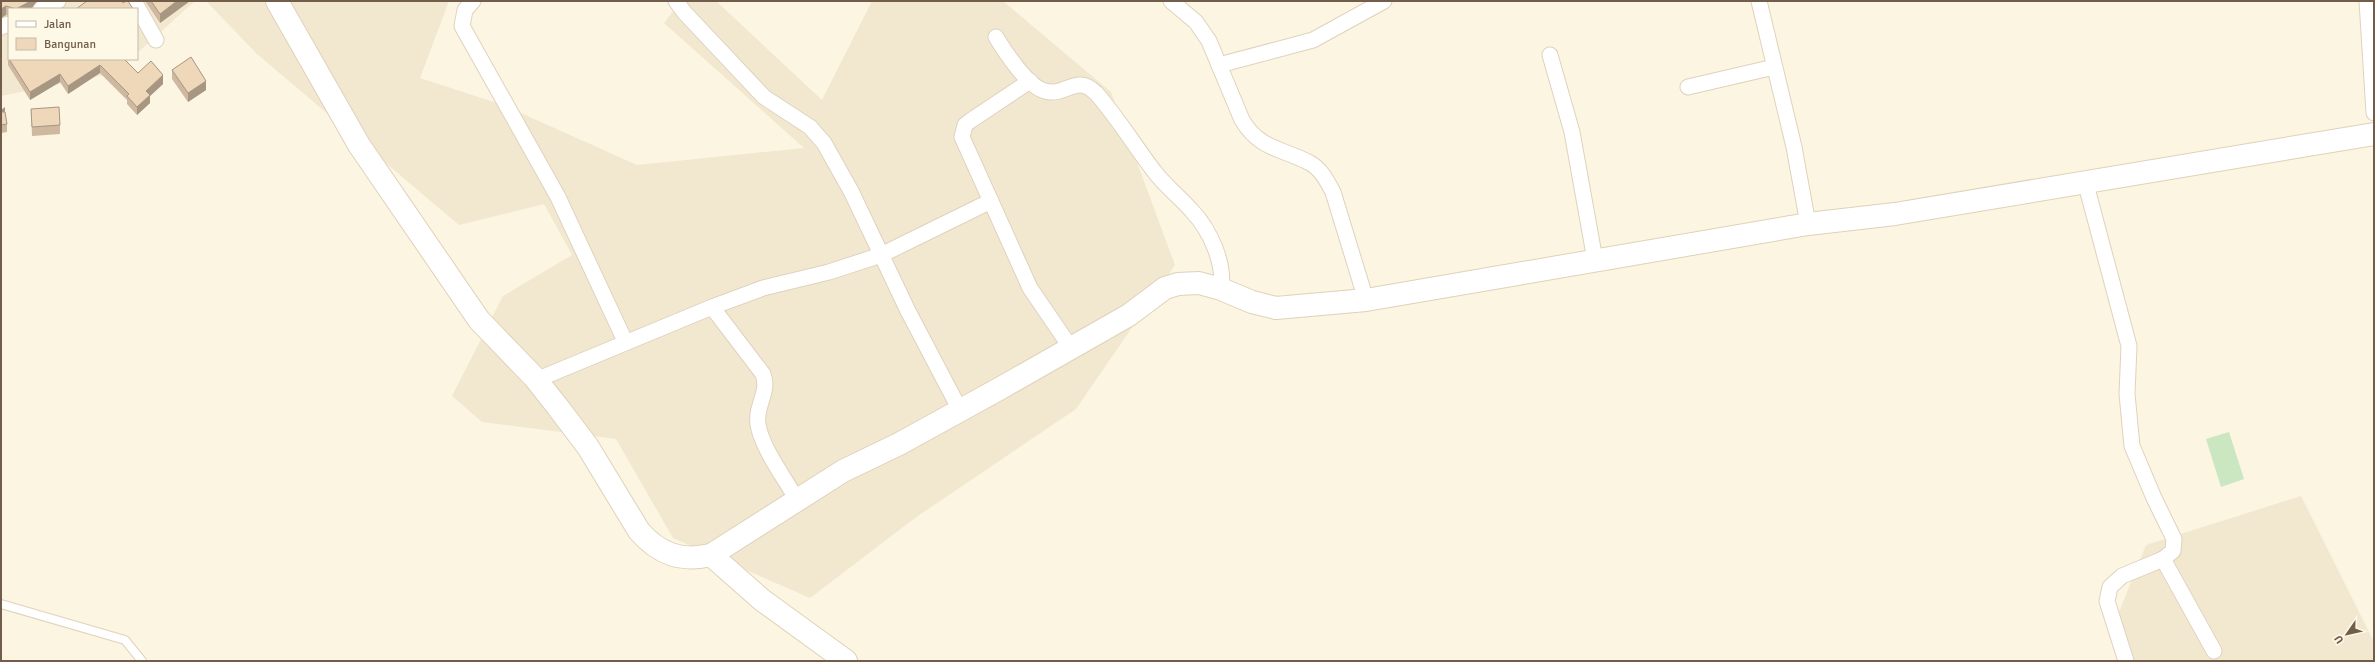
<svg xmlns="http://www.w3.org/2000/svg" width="2375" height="662" font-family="Signika,sans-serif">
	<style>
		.residential { fill: #f2e8d0 }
		.green { fill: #cae7c1 }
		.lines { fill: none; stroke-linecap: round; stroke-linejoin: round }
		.lane-casing { stroke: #dfd2bd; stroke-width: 10 }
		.street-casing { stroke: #dfd2bd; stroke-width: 17 }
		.secondary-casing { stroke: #e0d1b9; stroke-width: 24 }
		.lane { stroke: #fff; stroke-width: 8 }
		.street { stroke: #fff; stroke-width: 15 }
		.secondary { stroke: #fff; stroke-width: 22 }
		.wall { fill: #ceb9a0 }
		.shaded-wall { fill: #a79682 }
		.building { fill: #efd7ba; stroke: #a79682 }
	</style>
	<rect width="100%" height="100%" fill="#fbf5e1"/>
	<!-- residential -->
	<g class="residential">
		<polygon points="1,1 195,1 137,53 137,9 9,9 9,59 131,59 115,73 1,96"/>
		<polygon points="206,1 449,1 420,78 503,105 637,165 804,148 664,23 681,1 716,1 822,100 872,1 1003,1 1111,92 1175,265 1076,409 915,518 810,598 673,538 616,439 482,422 452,396 503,296 572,255 544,204 459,225 257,54"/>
		<polygon points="2301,496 2374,642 2374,661 2125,661 2115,622 2146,545"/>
	</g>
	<!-- green -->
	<polygon class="green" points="2229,432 2244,479 2221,487 2206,439"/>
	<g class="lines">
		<!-- lane casing -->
		<g class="lane-casing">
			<polyline id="lane" points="1,604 125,640 142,661"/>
		</g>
		<!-- street casing -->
		<g class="street-casing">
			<g id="street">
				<polyline points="134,1 156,40"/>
				<polyline points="473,1 465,10 462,26 558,197 625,341"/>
				<polyline points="676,1 684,12 764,97 810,127 824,143 851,191 908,311 960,410"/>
				<path d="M 1171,1 L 1196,22 L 1209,41 L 1242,120 C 1260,150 1282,148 1310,163 C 1321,169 1327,181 1333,192 L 1366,300"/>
				<polyline points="1759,1 1794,147 1808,224"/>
				<polyline points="2367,1 2374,113"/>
				<polyline points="41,9 58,1"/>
				<polyline points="1,27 9,24"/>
				<path d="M 996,37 C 1005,52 1028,87 1045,91 C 1066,97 1076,73 1096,93 C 1118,118 1134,145 1154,171 C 1165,186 1180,197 1192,211 C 1210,230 1225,263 1221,289"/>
				<polyline points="1550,55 1572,132 1595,260"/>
				<polyline points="1219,65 1313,40 1384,1"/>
				<polyline points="1030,81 970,121 965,125 962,137 1030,288 1071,348"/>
				<polyline points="1688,87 1774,67"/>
				<polyline points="2085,181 2129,346 2127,394 2132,446 2154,498 2174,539 2173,551 2163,559 2122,576 2110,587 2107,601 2126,661"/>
				<polyline points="536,380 712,307"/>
				<path d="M 797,500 C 786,480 761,447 758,424 C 755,406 770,392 763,374 L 712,307 L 763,288 L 829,272 L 881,255 L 991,201"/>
				<polyline points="2163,559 2214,651"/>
			</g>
		</g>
		<!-- secondary casing -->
		<g class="secondary-casing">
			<g id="secondary">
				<path d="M 277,1 L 359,145 L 479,320 L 534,377 L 557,406 L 588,447 L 639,531 C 659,554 681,562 711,555 L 843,471 L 899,444 L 999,389 L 1129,315 L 1165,288 L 1178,284 L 1199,283 L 1221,289 L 1252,302 L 1276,308 L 1366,300 L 1808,224 L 1895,214 L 2374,134"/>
				<polyline points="711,555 762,600 846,661"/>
			</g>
		</g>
		<!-- lane -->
		<use href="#lane" class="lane"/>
		<!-- street -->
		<use href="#street" class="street"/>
		<!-- secondary -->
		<use href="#secondary" class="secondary"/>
	</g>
	<!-- wall -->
	<g class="wall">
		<polygon points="1,1 37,1 31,9 9,9 9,16 6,15 1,18"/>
		<polygon points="145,1 190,1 160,23"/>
		<polygon points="8,57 124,59 138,73 163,84 150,96 150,103 137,115 127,104 127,100 100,73 68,94 60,82 30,100 8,65"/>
		<polygon points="172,70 206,90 188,102 172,79"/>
		<polygon points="1,108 5,112 7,124 7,132 1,133"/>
		<polygon points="31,109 60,125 60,134 32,136"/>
	</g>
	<!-- shaded-wall -->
	<g class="shaded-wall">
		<polygon points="30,1 37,1 31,9 16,9"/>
		<polygon points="177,1 190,1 160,23 160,14"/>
		<polygon points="6,6 6,15 1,18 1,9"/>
		<polygon points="100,65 100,73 68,94 68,86"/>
		<polygon points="60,74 60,82 30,100 30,92"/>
		<polygon points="163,75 163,84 150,96 150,103 137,115 137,107 146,91"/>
		<polygon points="206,81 206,90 188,102 188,93"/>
		<polygon points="5,107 5,115 1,118 1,110"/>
	</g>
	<!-- building -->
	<g class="building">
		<polygon points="1,1 30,1 29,2 16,9 6,6 1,9"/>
		<polygon points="87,1 122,1 123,3 126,1 128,1 133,9 76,9"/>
		<polygon points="151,1 177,1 160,14"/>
		<polygon points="191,57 206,81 188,93 172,70"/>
		<polygon points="9,59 124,59 138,73 151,61 163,75 146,91 150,95 137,107 127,96 129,94 100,65 68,86 60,74 30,92"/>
		<polygon points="59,107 60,125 32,127 31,109"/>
		<polygon points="1,112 5,112 7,124 1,125"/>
	</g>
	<!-- border -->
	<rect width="2375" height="662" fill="none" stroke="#715d49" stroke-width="4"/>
	<!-- legend -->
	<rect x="8" y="8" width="130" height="52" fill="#fef9e7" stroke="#c6bba8"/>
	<rect x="16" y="21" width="20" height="6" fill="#ffffff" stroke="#c6bba8"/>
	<text x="44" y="28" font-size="12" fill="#715d49">Jalan</text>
	<rect x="16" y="38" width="20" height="12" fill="#efd7ba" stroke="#c6bba8"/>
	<text x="44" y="48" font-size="12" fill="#715d49">Bangunan</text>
	<!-- north arrow -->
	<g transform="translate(2347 634) rotate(236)" stroke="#fef9e7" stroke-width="3" paint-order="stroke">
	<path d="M0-3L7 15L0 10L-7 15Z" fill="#715d49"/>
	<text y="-6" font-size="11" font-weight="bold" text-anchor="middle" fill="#715d49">U</text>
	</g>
</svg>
